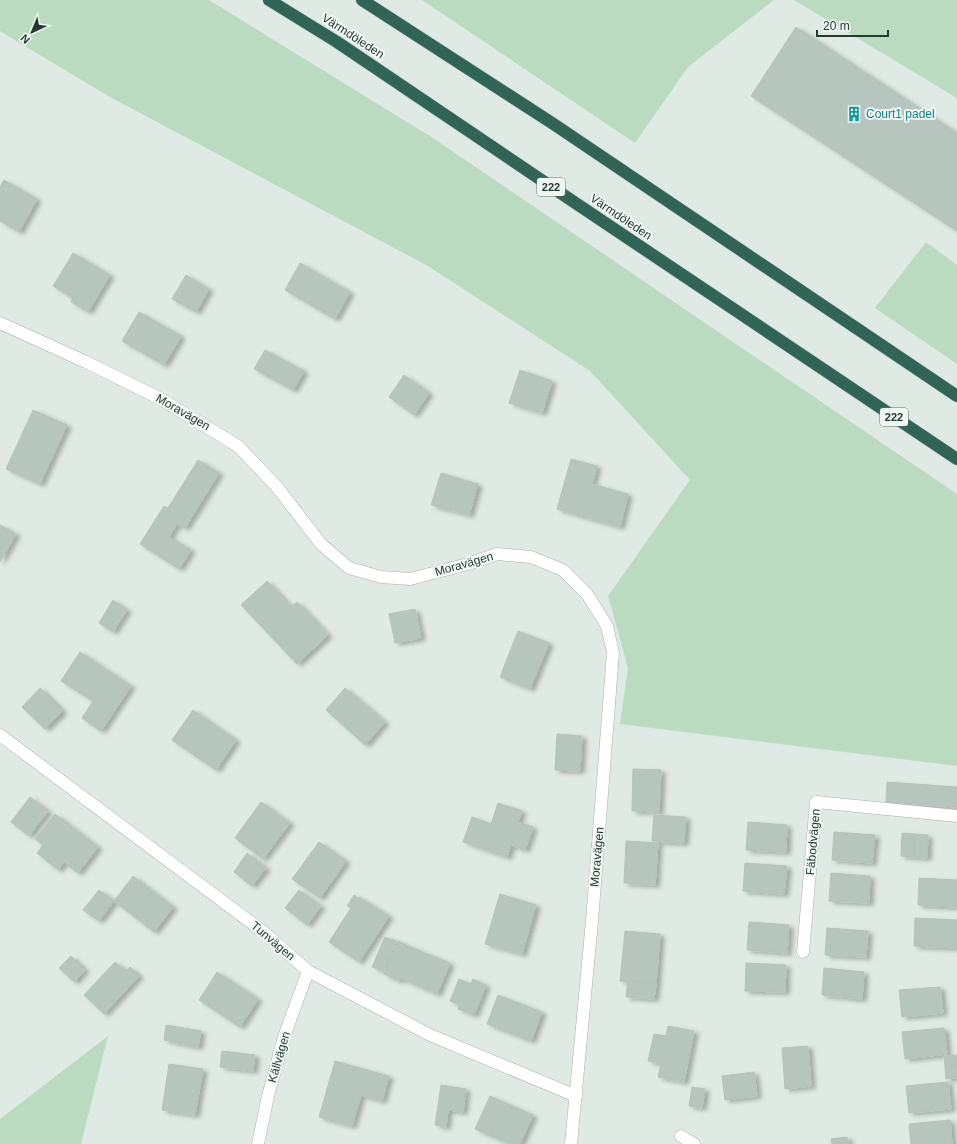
<svg xmlns="http://www.w3.org/2000/svg" width="957" height="1144" font-family="Helvetica,sans-serif">
	<style>
		.green { fill: #badbc0 }
		.building { fill: #b6c5be; stroke: #b3c3bb; filter: url(#shadow) }
		.lines { fill: none; stroke-linecap: round; stroke-linejoin: round }
		.street-casing { stroke: #a3b2ac; stroke-width: 13 }
		.secondary-casing { stroke: #a0b5ac; stroke-width: 13 }
		.highway-casing { stroke: #bdc4c2; stroke-width: 13 }
		.street { stroke: #fff; stroke-width: 12 }
		.secondary { stroke: #fff; stroke-width: 12 }
		.highway { stroke: #2f6456; stroke-width: 12 }
		.labels { text-anchor: middle; stroke-width: 4; stroke-linejoin: round; paint-order: stroke }
		.shield { fill: #f0f7f3; stroke: #60736c; stroke-width: 1 }
		.shield-label { font-size: 11px; font-weight: bold; fill: #223a32 }
		.street-label { font-size: 12px; fill: #223a32; stroke: #f0f7f3 }
		.culture-label { font-size: 12px; fill: #0d838f; stroke: #f0f7f3; text-anchor: start }
	</style>
	<defs>
		<filter id="shadow"><feDropShadow dx="4.5" dy="2.5" stdDeviation="2" flood-color="#0004"/></filter>
	</defs>
	<rect width="100%" height="100%" fill="#e0eae5"/>
	<!-- green -->
	<g class="green">
		<polygon points="0,0 209,0 433,138 957,494 957,766 620,724 628,668 608,596 690,480 590,371 428,266 110,97 0,31"/>
		<polygon points="422,0 774,0 688,67 635,143"/>
		<polygon points="794,0 957,0 957,98"/>
		<polygon points="926,242 957,265 957,364 875,308"/>
		<polygon points="108,1036 81,1144 0,1144 0,1119"/>
	</g>
	<!-- building -->
	<g class="building">
		<polygon points="796,27 957,133 957,231 751,96"/>
		<polygon points="4,180 37,199 19,232 0,221 0,187"/>
		<polygon points="73,253 110,275 88,312 71,302 73,298 53,286"/>
		<polygon points="300,263 350,292 335,319 285,290"/>
		<polygon points="186,275 209,289 196,312 172,299"/>
		<polygon points="139,312 181,336 164,365 122,341"/>
		<polygon points="265,350 304,371 293,390 254,369"/>
		<polygon points="520,370 552,381 542,413 509,403"/>
		<polygon points="404,375 429,393 414,415 389,397"/>
		<polygon points="33,410 67,425 40,484 6,469"/>
		<polygon points="571,459 597,466 592,484 628,494 620,527 557,509"/>
		<polygon points="198,460 219,473 185,528 177,524 169,537 191,550 179,569 140,544 164,506 168,508"/>
		<polygon points="441,473 478,484 469,515 431,505"/>
		<polygon points="0,525 16,534 0,562"/>
		<polygon points="267,581 291,607 297,602 328,635 297,664 241,605"/>
		<polygon points="113,600 127,610 113,632 99,623"/>
		<polygon points="415,609 421,638 395,643 389,614"/>
		<polygon points="518,631 549,643 530,689 500,677"/>
		<polygon points="80,652 131,686 101,731 82,718 93,701 61,681"/>
		<polygon points="40,688 63,711 45,729 22,707"/>
		<polygon points="345,688 385,722 365,745 326,710"/>
		<polygon points="193,710 236,740 216,770 172,740"/>
		<polygon points="557,734 582,736 580,771 555,770"/>
		<polygon points="633,769 661,770 659,812 632,811"/>
		<polygon points="887,782 957,787 957,807 886,802"/>
		<polygon points="30,797 48,811 29,836 11,822"/>
		<polygon points="261,802 290,823 263,859 235,838"/>
		<polygon points="498,803 522,811 518,822 533,827 525,850 511,845 507,857 463,842 472,817 491,824"/>
		<polygon points="55,814 98,847 78,873 64,862 58,870 37,853 43,845 35,839"/>
		<polygon points="654,815 686,817 684,843 652,841"/>
		<polygon points="748,822 787,825 786,852 746,850"/>
		<polygon points="834,832 875,835 872,863 832,860"/>
		<polygon points="902,833 915,834 914,857 901,856"/>
		<polygon points="915,834 928,835 927,858 914,857"/>
		<polygon points="626,841 658,843 655,885 624,883"/>
		<polygon points="319,842 346,861 320,898 292,879"/>
		<polygon points="247,853 266,868 252,886 234,872"/>
		<polygon points="745,863 787,866 784,894 743,891"/>
		<polygon points="831,873 870,876 869,903 829,901"/>
		<polygon points="133,876 173,907 154,932 114,901"/>
		<polygon points="919,878 957,880 957,907 918,905"/>
		<polygon points="99,890 114,901 99,921 83,910"/>
		<polygon points="299,890 321,906 307,925 285,908"/>
		<polygon points="500,894 536,905 522,954 485,944"/>
		<polygon points="354,895 358,898 359,897 389,916 359,962 329,942 351,908 347,906"/>
		<polygon points="915,918 957,920 957,948 914,946"/>
		<polygon points="749,922 789,925 787,953 747,950"/>
		<polygon points="827,928 868,931 866,957 825,955"/>
		<polygon points="625,931 660,934 656,984 620,981"/>
		<polygon points="385,937 396,941 383,971 372,967"/>
		<polygon points="398,941 413,948 399,981 384,974"/>
		<polygon points="413,948 450,963 437,994 400,978"/>
		<polygon points="71,956 85,970 74,982 59,968"/>
		<polygon points="115,962 126,971 130,967 139,976 104,1014 84,995"/>
		<polygon points="746,963 786,965 785,992 745,991"/>
		<polygon points="824,968 864,972 862,999 822,995"/>
		<polygon points="217,972 258,999 240,1027 199,1000"/>
		<polygon points="459,979 471,984 473,979 486,985 474,1015 458,1009 460,1005 450,1001"/>
		<polygon points="628,981 656,984 654,999 626,997"/>
		<polygon points="940,987 943,1013 902,1017 899,990"/>
		<polygon points="498,995 542,1012 531,1041 487,1024"/>
		<polygon points="166,1025 201,1031 198,1047 164,1040"/>
		<polygon points="668,1026 694,1031 684,1082 658,1077 661,1064 648,1061 654,1034 666,1036"/>
		<polygon points="944,1028 947,1054 905,1059 902,1032"/>
		<polygon points="808,1046 811,1086 785,1089 782,1048"/>
		<polygon points="222,1051 255,1055 253,1071 220,1067"/>
		<polygon points="957,1055 957,1066 945,1067 944,1056"/>
		<polygon points="335,1061 389,1076 382,1101 361,1095 352,1126 319,1117"/>
		<polygon points="169,1064 203,1069 195,1115 162,1110"/>
		<polygon points="957,1066 957,1078 946,1079 945,1067"/>
		<polygon points="754,1072 757,1096 725,1100 722,1076"/>
		<polygon points="948,1082 951,1109 909,1113 906,1086"/>
		<polygon points="441,1085 466,1089 463,1112 448,1110 446,1127 435,1125"/>
		<polygon points="692,1087 705,1089 702,1108 689,1106"/>
		<polygon points="490,1096 533,1115 520,1144 510,1144 475,1129"/>
		<polygon points="950,1120 952,1144 911,1144 909,1124"/>
		<polygon points="847,1137 849,1144 832,1144 831,1139"/>
	</g>
	<g class="lines">
		<!-- street casing -->
		<g class="street-casing">
			<g id="street">
				<polyline points="0,323 86,362 159,398 238,446 277,487 321,544 349,568 381,577 410,579 468,564 497,554 531,557 563,570 587,594 607,626 613,653 592,921 571,1144"/>
				<polyline points="803,952 816,802 957,816"/>
				<polyline points="308,971 430,1035 576,1096"/>
				<polyline points="681,1136 694,1144"/>
			</g>
		</g>
		<!-- secondary casing -->
		<g class="secondary-casing">
			<polyline id="secondary" points="0,735 265,933 308,971 284,1037 268,1096 258,1144"/>
		</g>
		<!-- highway casing -->
		<g class="highway-casing">
			<g id="highway">
				<polyline points="269,0 337,42 568,198 957,459"/>
				<polyline points="362,0 552,123 957,396"/>
			</g>
		</g>
		<!-- street -->
		<use href="#street" class="street"/>
		<!-- secondary -->
		<use href="#secondary" class="secondary"/>
		<!-- highway -->
		<use href="#highway" class="highway"/>
	</g>
	<!-- icons -->
	<defs>
		<g id="building-bare" transform="scale(1.2)"><path d="M-4-6H4V6H1V3H-1V6H-4ZM-2.5-4.3h1.7v1.8h-1.7ZM.8-4.3h1.7v1.8H.8ZM-2.5-1h1.7V.8h-1.7ZM.8-1h1.7V.8H.8Z" fill="#0f9aa8" stroke="#f0f7f3" stroke-width="2.5" paint-order="stroke"/></g>
	</defs>
	<g fill-rule="evenodd">
		<use href="#building-bare" x="854" y="114"/>
	</g>
	<g class="labels">
		<!-- shield labels -->
		<g class="shield">
			<rect x="537" y="178" width="28" height="18" rx="3"/>
			<rect x="880" y="408" width="28" height="18" rx="3"/>
		</g>
		<g class="shield-label">
			<text x="551" y="191">222</text>
			<text x="894" y="421">222</text>
		</g>
		<!-- street labels -->
		<g class="street-label">
			<text transform="translate(353 36) rotate(33)" y="4">Värmdöleden</text>
			<text transform="translate(621 217) rotate(34)" y="4">Värmdöleden</text>
			<text transform="translate(183 412) rotate(30)" y="4">Moravägen</text>
			<text transform="translate(464 564) rotate(-16)" y="4">Moravägen</text>
			<text transform="translate(813 842) rotate(-85)" y="4">Fäbodvägen</text>
			<text transform="translate(597 857) rotate(-85)" y="4">Moravägen</text>
			<text transform="translate(273 941) rotate(40)" y="4">Tunvägen</text>
			<text transform="translate(279 1057) rotate(-74)" y="4">Källvägen</text>
		</g>
		<!-- culture labels -->
		<g class="culture-label">
			<text x="866" y="118">Court1 padel</text>
		</g>
	</g>
	<!-- north arrow -->
	<g transform="translate(32 32) rotate(224)" stroke="#f0f7f3" stroke-width="3" paint-order="stroke">
	<path d="M0-3L7 15L0 10L-7 15Z" fill="#223a32"/>
	<text y="-6" font-size="11" font-weight="bold" text-anchor="middle" fill="#223a32">N</text>
	</g>
	<!-- scale -->
	<path d="M817 30v6h71v-6" fill="none" stroke="#223a32" stroke-width="2"/>
	<text x="823" y="30" font-size="12" fill="#223a32" stroke="#f0f7f3" stroke-width="3" paint-order="stroke">20 m</text>
</svg>
